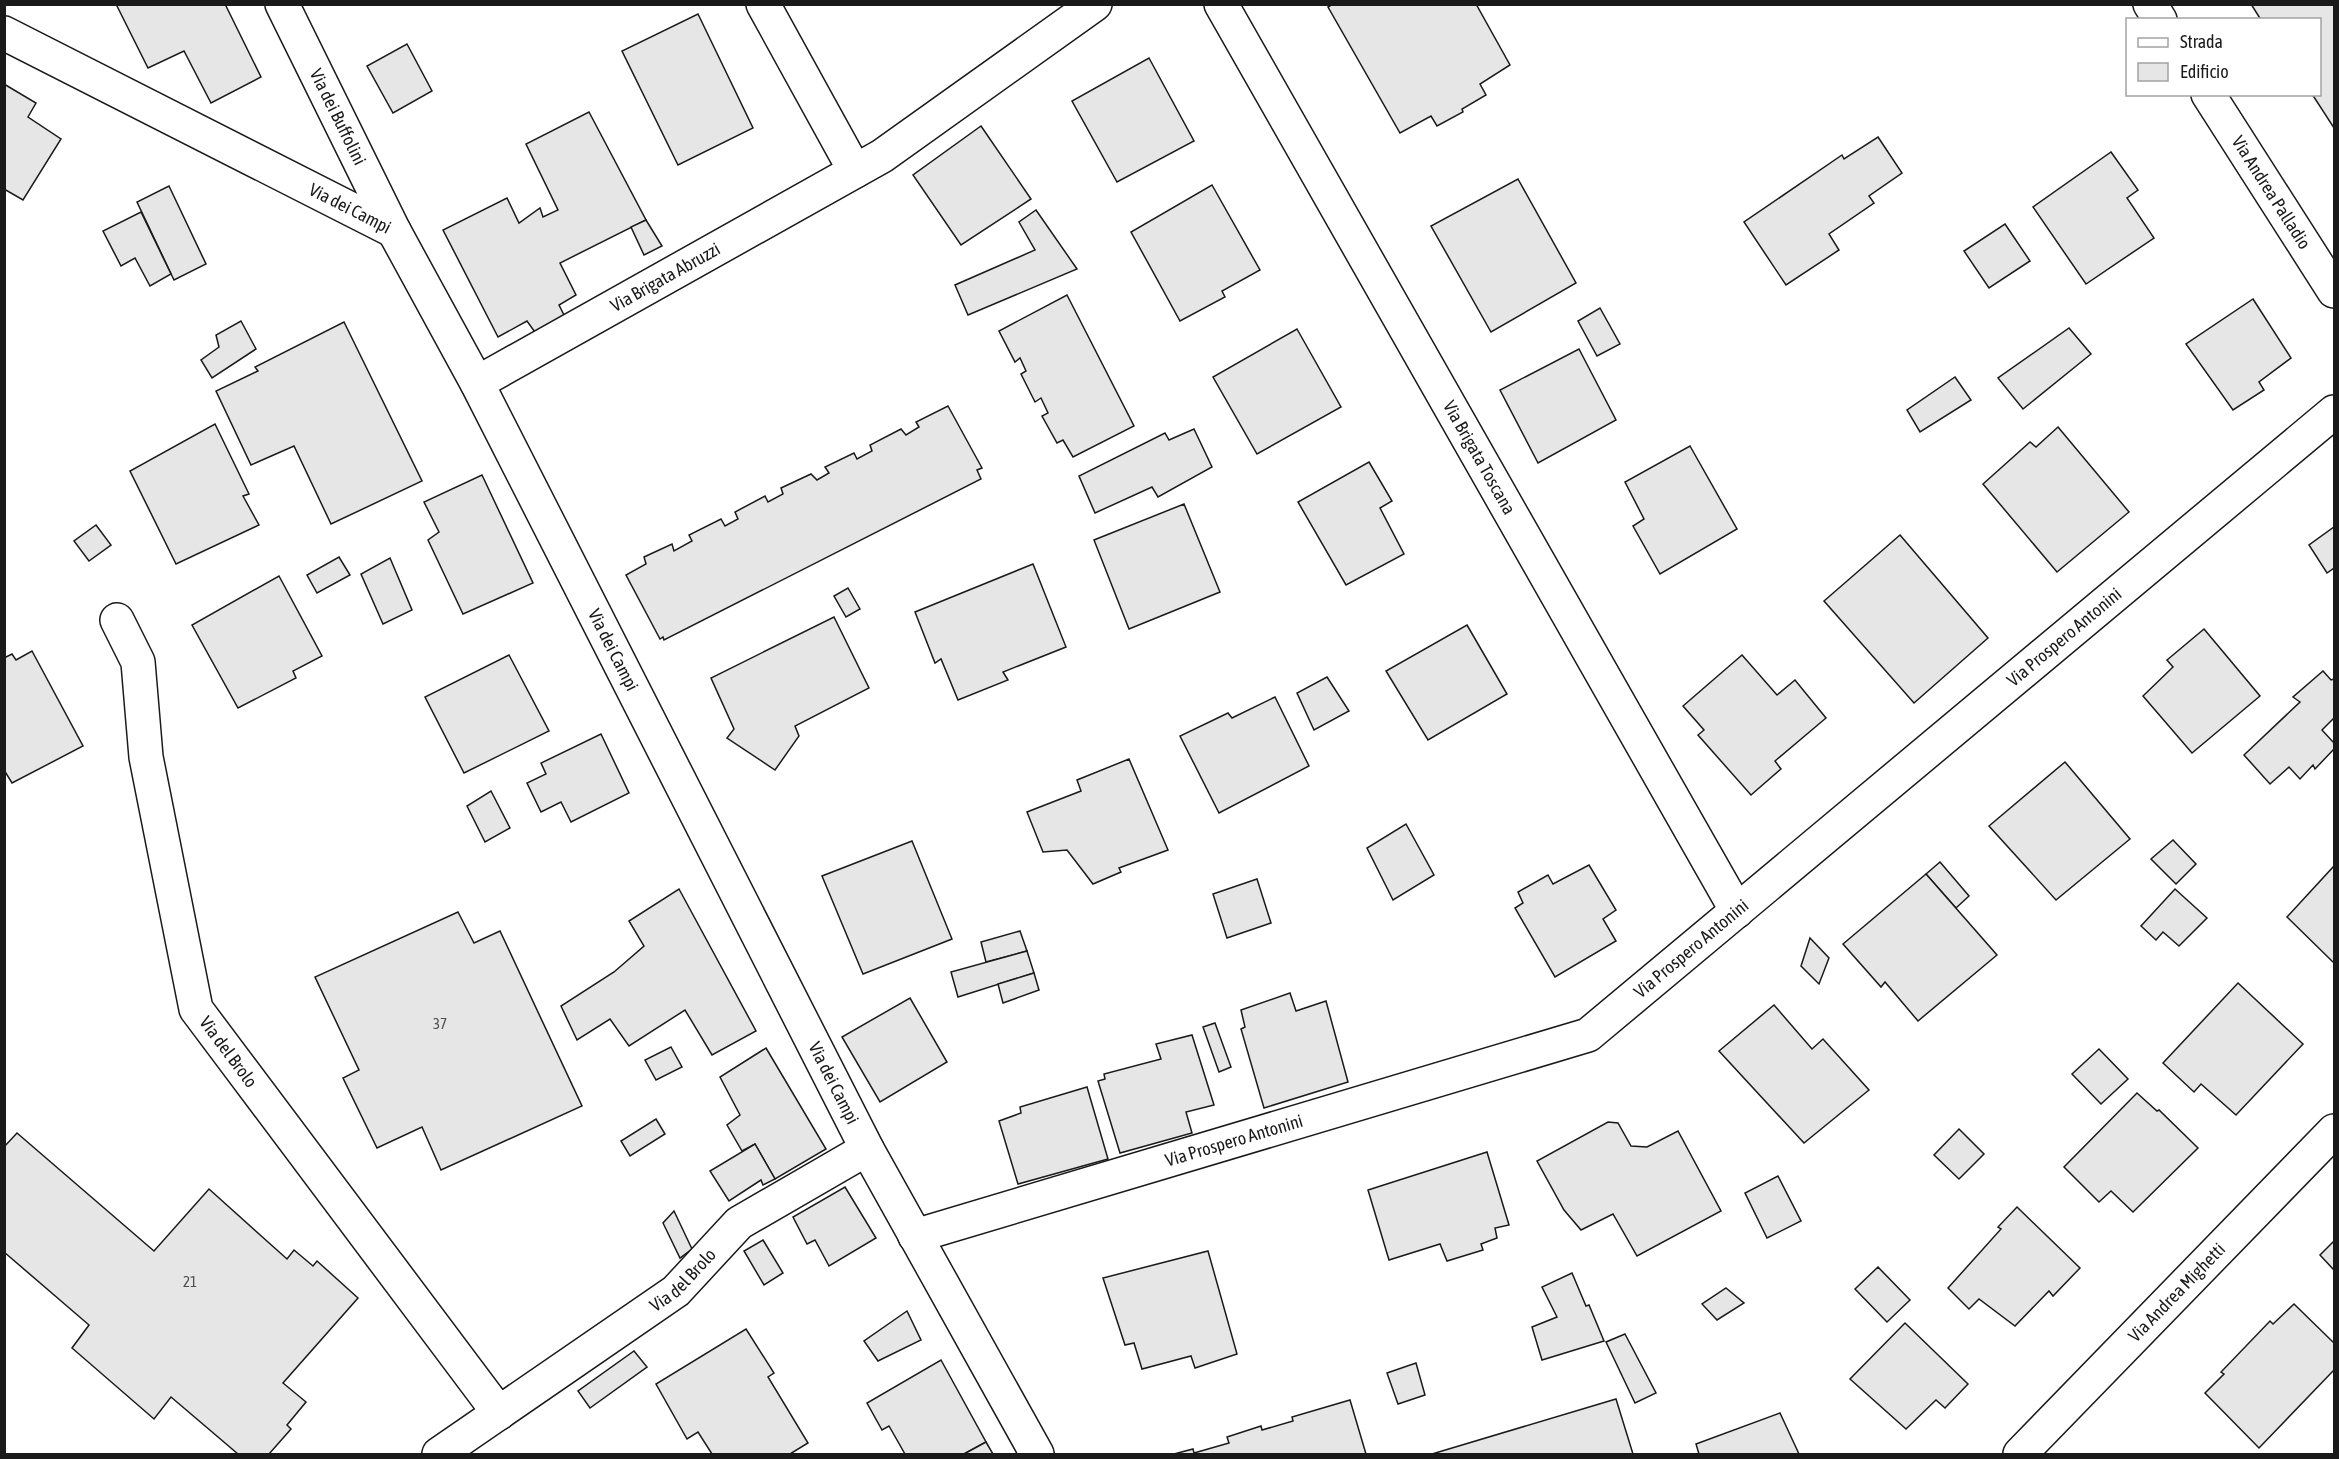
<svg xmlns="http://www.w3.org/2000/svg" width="2339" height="1459" font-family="'Asap Condensed',sans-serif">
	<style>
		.building { fill: #e6e6e6; stroke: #1a1a1a; stroke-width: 1.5 }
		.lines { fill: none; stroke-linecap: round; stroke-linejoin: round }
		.minor-casing { stroke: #1a1a1a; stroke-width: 36 }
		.tertiary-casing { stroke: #1a1a1a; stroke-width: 36 }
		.minor { stroke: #fff; stroke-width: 33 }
		.tertiary { stroke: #fff; stroke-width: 33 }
		.labels { text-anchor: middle; stroke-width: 4.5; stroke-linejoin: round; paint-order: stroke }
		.number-label { font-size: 15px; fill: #4d4d4d }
		.street-label { font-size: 18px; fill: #1a1a1a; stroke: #fff }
	</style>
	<rect width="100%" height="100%" fill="#fff"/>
	<!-- building -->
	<g class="building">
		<polygon points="116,4 225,4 261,77 211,103 184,51 148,68"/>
		<polygon points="1333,4 1476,4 1510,65 1480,84 1486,95 1462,109 1463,112 1437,126 1431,116 1400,133 1328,7"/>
		<polygon points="2251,4 2334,4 2334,128 2312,94 2320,94 2320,20 2261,20"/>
		<polygon points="698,14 753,128 678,165 622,51"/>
		<polygon points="407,44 432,91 393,113 367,66"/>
		<polygon points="1149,58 1194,141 1117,182 1072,101"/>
		<polygon points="4,84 36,103 28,117 61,139 23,200 4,189"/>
		<polygon points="589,112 646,220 560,263 576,295 559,305 566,319 537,335 527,321 498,337 443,230 507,198 519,223 540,208 543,217 558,210 526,144"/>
		<polygon points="981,126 1031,199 961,245 913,175"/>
		<polygon points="1878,137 1902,173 1869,196 1874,203 1829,234 1839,250 1786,285 1744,222 1842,155 1844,159"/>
		<polygon points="2111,152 2138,190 2127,198 2154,238 2086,284 2033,207"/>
		<polygon points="1518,179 1576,283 1491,332 1431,226"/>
		<polygon points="1212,185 1260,270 1222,291 1225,297 1180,321 1131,232"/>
		<polygon points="169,186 206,264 174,280 137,202"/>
		<polygon points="1036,210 1077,269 968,315 955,285 1035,250 1019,222"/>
		<polygon points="141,212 171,274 150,286 135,258 121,266 103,231"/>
		<polygon points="646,220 662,246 644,255 631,227"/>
		<polygon points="2005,224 2030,261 1989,288 1964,251"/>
		<polygon points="1067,295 1134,426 1073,457 1063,440 1057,443 1042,416 1048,413 1041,398 1035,402 1021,374 1026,371 1020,358 1015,362 999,331"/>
		<polygon points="2253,299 2291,358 2259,382 2264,390 2233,410 2186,344"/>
		<polygon points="1600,308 1620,344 1597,356 1578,321"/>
		<polygon points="241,321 256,349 212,378 201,360 219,347 216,335"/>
		<polygon points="344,322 422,481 331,524 294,446 251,465 216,391 258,371 255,367"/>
		<polygon points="2069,328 2091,354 2023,409 1998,378"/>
		<polygon points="1297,329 1341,407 1257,454 1213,377"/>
		<polygon points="1579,349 1616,420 1538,463 1500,390"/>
		<polygon points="1955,377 1971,400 1920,432 1907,410"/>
		<polygon points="948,406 982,468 977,470 981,479 664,640 663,637 660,639 626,575 646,564 644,557 672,544 674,551 692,541 689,535 721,519 725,526 738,519 735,512 765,496 768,502 783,494 781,488 811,474 817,480 829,473 825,467 854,453 857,459 872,451 870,445 901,429 906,435 919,427 916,422"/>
		<polygon points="215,424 249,494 243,496 259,525 176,564 130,471"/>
		<polygon points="2058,427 2129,512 2057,572 1983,484 2030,442 2036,447"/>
		<polygon points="1194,429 1212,467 1158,497 1152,487 1095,513 1079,476 1165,433 1169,440"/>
		<polygon points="1690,446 1737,529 1660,574 1633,526 1644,519 1625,482"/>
		<polygon points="1369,462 1392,501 1380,508 1404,554 1346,585 1298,502"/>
		<polygon points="482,475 533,583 463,614 428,540 439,532 424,502"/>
		<polygon points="1184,504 1220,592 1129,629 1094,540"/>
		<polygon points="96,525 111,545 89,561 74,541"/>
		<polygon points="2334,527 2334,568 2327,573 2309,545"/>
		<polygon points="1900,535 1988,638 1914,703 1824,601"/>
		<polygon points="339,557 350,575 317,593 307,575"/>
		<polygon points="390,558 412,610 383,624 361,574"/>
		<polygon points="1033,564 1066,647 1003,672 1008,680 958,700 941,659 935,663 915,612"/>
		<polygon points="279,576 322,656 293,671 296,678 238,708 192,625"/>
		<polygon points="848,588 860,609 846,617 834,596"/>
		<polygon points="834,617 869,688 795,726 799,736 775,770 727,738 734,729 711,678"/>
		<polygon points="1467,625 1507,694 1428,740 1386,671"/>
		<polygon points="2204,629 2260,696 2192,753 2143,696 2173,667 2167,660"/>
		<polygon points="32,651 83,746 12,783 4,770 4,658 12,654 16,660"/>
		<polygon points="509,655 549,731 464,773 425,697"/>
		<polygon points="1742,655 1777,695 1795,680 1826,718 1775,761 1781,769 1751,795 1698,735 1704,730 1683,706"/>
		<polygon points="2323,671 2331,680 2334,679 2334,718 2322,730 2334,743 2334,749 2315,769 2313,765 2300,779 2289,767 2270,784 2244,755 2300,702 2293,697"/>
		<polygon points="1327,677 1349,711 1314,730 1297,693"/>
		<polygon points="1275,697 1309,766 1219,813 1180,736 1228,713 1232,718"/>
		<polygon points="601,734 629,793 571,822 561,802 541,812 527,783 546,774 541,763"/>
		<polygon points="1129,759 1168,850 1119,868 1121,872 1093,884 1067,850 1043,852 1027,812 1081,791 1077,780"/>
		<polygon points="2065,762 2130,839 2056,900 1989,826"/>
		<polygon points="491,791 510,828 485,842 467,806"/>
		<polygon points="1406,824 1434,875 1393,900 1367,848"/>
		<polygon points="2173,840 2196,864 2176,884 2151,859"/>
		<polygon points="912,841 952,939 863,974 822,876"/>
		<polygon points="1940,862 1969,896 1956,908 1926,874"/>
		<polygon points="1589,865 1616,910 1603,919 1616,941 1555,977 1515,908 1523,903 1518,892 1548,875 1553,884"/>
		<polygon points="2334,866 2334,963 2287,917"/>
		<polygon points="1926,874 1997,955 1918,1021 1885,982 1881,987 1843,944"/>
		<polygon points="1257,879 1271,923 1227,938 1213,894"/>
		<polygon points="679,889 756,1031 712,1055 685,1010 629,1046 610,1019 577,1040 561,1006 614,972 644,946 629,921"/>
		<polygon points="2175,889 2207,918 2179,946 2163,932 2156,940 2141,926"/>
		<polygon points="458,912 474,943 500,931 582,1106 441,1170 422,1127 377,1148 343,1078 359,1070 315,977"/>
		<polygon points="1020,931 1027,951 986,962 981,942"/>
		<polygon points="1810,938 1829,958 1819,984 1801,966"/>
		<polygon points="1027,951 1034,973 958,997 951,972"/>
		<polygon points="1034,973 1039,990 1003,1003 998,984"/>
		<polygon points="2238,983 2303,1044 2236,1115 2201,1084 2194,1092 2163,1063"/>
		<polygon points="1290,993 1296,1011 1326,1001 1348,1082 1264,1108 1241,1029 1245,1027 1241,1010"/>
		<polygon points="910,998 947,1062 880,1102 842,1037"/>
		<polygon points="1774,1005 1812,1049 1823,1039 1869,1090 1804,1143 1719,1051"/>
		<polygon points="1215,1023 1231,1067 1219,1072 1203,1027"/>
		<polygon points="1192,1035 1214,1105 1186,1112 1192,1133 1120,1153 1098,1081 1105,1079 1104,1074 1161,1059 1156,1044"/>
		<polygon points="671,1047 682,1067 656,1080 645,1060"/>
		<polygon points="766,1048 826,1149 775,1179 755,1144 742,1151 727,1125 740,1115 720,1077"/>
		<polygon points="2099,1049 2128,1079 2101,1104 2072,1074"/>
		<polygon points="1087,1087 1108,1159 1018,1184 999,1121 1021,1113 1020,1107"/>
		<polygon points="2137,1093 2157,1111 2159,1110 2198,1148 2133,1212 2111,1191 2099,1202 2064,1167"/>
		<polygon points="656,1119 665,1134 630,1156 621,1141"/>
		<polygon points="1608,1122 1618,1123 1631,1146 1647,1147 1678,1131 1721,1211 1637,1256 1613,1214 1581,1230 1564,1210 1537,1161"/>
		<polygon points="1959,1129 1984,1154 1959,1179 1934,1155"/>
		<polygon points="17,1133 154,1251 209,1189 287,1259 294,1250 313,1266 317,1261 358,1298 283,1383 306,1402 287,1425 291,1429 269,1454 238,1454 171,1397 154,1419 72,1348 89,1325 4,1252 4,1147"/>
		<polygon points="755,1144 775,1179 763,1185 761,1180 729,1201 710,1171"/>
		<polygon points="1487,1152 1509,1225 1495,1228 1497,1238 1481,1244 1483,1250 1447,1261 1440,1244 1389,1260 1368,1190"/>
		<polygon points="1778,1176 1801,1221 1767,1238 1745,1193"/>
		<polygon points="845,1187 876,1238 829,1266 815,1240 807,1244 793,1217"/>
		<polygon points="2017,1207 2080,1268 2053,1296 2049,1291 2015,1326 1979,1299 1969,1309 1948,1288 2001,1229 1998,1227"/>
		<polygon points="674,1211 692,1249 680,1258 663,1223"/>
		<polygon points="763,1240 783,1273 764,1285 744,1251"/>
		<polygon points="2334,1241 2334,1270 2320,1255"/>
		<polygon points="1208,1251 1237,1354 1195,1368 1191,1356 1142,1369 1134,1343 1125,1345 1103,1278"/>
		<polygon points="1878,1267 1910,1300 1887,1322 1855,1289"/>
		<polygon points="1572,1273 1586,1306 1589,1305 1604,1341 1542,1360 1532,1327 1557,1317 1542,1287"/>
		<polygon points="1726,1288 1744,1303 1717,1320 1702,1304"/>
		<polygon points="2294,1304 2334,1343 2334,1370 2259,1448 2205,1393 2224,1374 2221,1372 2270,1321 2273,1324"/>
		<polygon points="907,1311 921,1340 878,1361 864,1341"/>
		<polygon points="1905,1323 1968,1384 1945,1408 1936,1400 1906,1429 1850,1379"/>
		<polygon points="746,1329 774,1373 768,1377 808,1443 790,1454 712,1454 698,1432 687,1439 656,1384"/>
		<polygon points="1625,1334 1656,1393 1635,1403 1606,1342"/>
		<polygon points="634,1351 647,1367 590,1408 578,1391"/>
		<polygon points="941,1360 986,1442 964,1454 905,1454 889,1426 882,1430 867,1403"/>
		<polygon points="1416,1363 1425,1395 1398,1404 1387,1373"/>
		<polygon points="1616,1399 1633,1454 1432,1454"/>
		<polygon points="1350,1400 1366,1454 1174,1454 1193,1449 1194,1453 1229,1443 1227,1437 1261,1426 1262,1430 1293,1421 1292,1417"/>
		<polygon points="1780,1413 1799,1454 1699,1454 1696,1444"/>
		<polygon points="986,1442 993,1454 964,1454"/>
	</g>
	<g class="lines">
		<!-- minor casing -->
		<g class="minor-casing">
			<g id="minor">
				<path id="s1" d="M 282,4 L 394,231 L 477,383 L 867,1149 L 1037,1454"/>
				<polyline points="763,4 855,171"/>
				<path id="s2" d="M 1221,4 L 1737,911"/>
				<polyline points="2150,4 2160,20"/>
				<path id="s3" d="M 4,33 L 394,231"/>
				<path id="s4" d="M 2208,94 L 2334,291"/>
				<path id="s5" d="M 477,383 L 882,156 L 1095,4"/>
				<path id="s6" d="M 117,620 L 138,662 L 146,757 L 196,1009 L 499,1413"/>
				<path id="s7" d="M 915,1236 L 1588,1035 L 2334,412"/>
				<path id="s8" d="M 439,1454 L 676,1291 L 739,1223 L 867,1149"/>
			</g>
		</g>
		<!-- tertiary casing -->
		<g class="tertiary-casing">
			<g id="tertiary">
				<path id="s9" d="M 2020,1454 L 2334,1131"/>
			</g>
		</g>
		<!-- minor -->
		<use href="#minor" class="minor"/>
		<!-- tertiary -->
		<use href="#tertiary" class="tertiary"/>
	</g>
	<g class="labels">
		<!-- number labels -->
		<g class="number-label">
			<text x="440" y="1029">37</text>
			<text x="190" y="1287">21</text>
		</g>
		<!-- street labels -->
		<g class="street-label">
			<text dy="6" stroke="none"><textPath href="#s1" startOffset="126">Via dei Buffolini</textPath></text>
			<text dy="6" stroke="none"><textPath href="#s4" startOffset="117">Via Andrea Palladio</textPath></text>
			<text dy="6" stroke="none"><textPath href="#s3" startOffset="388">Via dei Campi</textPath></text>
			<text dy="6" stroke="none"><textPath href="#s5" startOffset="216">Via Brigata Abruzzi</textPath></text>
			<text dy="6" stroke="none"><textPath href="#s2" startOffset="522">Via Brigata Toscana</textPath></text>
			<text dy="6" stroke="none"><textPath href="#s7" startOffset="1323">Via Prospero Antonini</textPath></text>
			<text dy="6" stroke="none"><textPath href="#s1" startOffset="726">Via dei Campi</textPath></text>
			<text dy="6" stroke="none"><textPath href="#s7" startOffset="837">Via Prospero Antonini</textPath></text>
			<text dy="6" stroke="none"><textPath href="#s6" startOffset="453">Via del Brolo</textPath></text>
			<text dy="6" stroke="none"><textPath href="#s1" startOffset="1212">Via dei Campi</textPath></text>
			<text dy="6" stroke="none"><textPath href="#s7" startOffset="333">Via Prospero Antonini</textPath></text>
			<text dy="6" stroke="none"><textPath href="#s8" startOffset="300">Via del Brolo</textPath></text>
			<text dy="6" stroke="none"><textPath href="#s9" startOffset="225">Via Andrea Mighetti</textPath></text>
		</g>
	</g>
	<!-- border -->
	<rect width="2339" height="1459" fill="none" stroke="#1a1a1a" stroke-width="12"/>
	<!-- legend -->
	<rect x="2126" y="18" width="195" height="78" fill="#ffffff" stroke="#a3a3a3" stroke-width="1.5"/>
	<rect x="2138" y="38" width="30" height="9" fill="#ffffff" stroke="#a3a3a3" stroke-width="1.5"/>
	<text x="2180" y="48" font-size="18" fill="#1a1a1a">Strada</text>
	<rect x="2138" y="63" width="30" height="18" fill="#e6e6e6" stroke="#a3a3a3" stroke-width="1.5"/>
	<text x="2180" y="78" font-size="18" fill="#1a1a1a">Edificio</text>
</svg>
